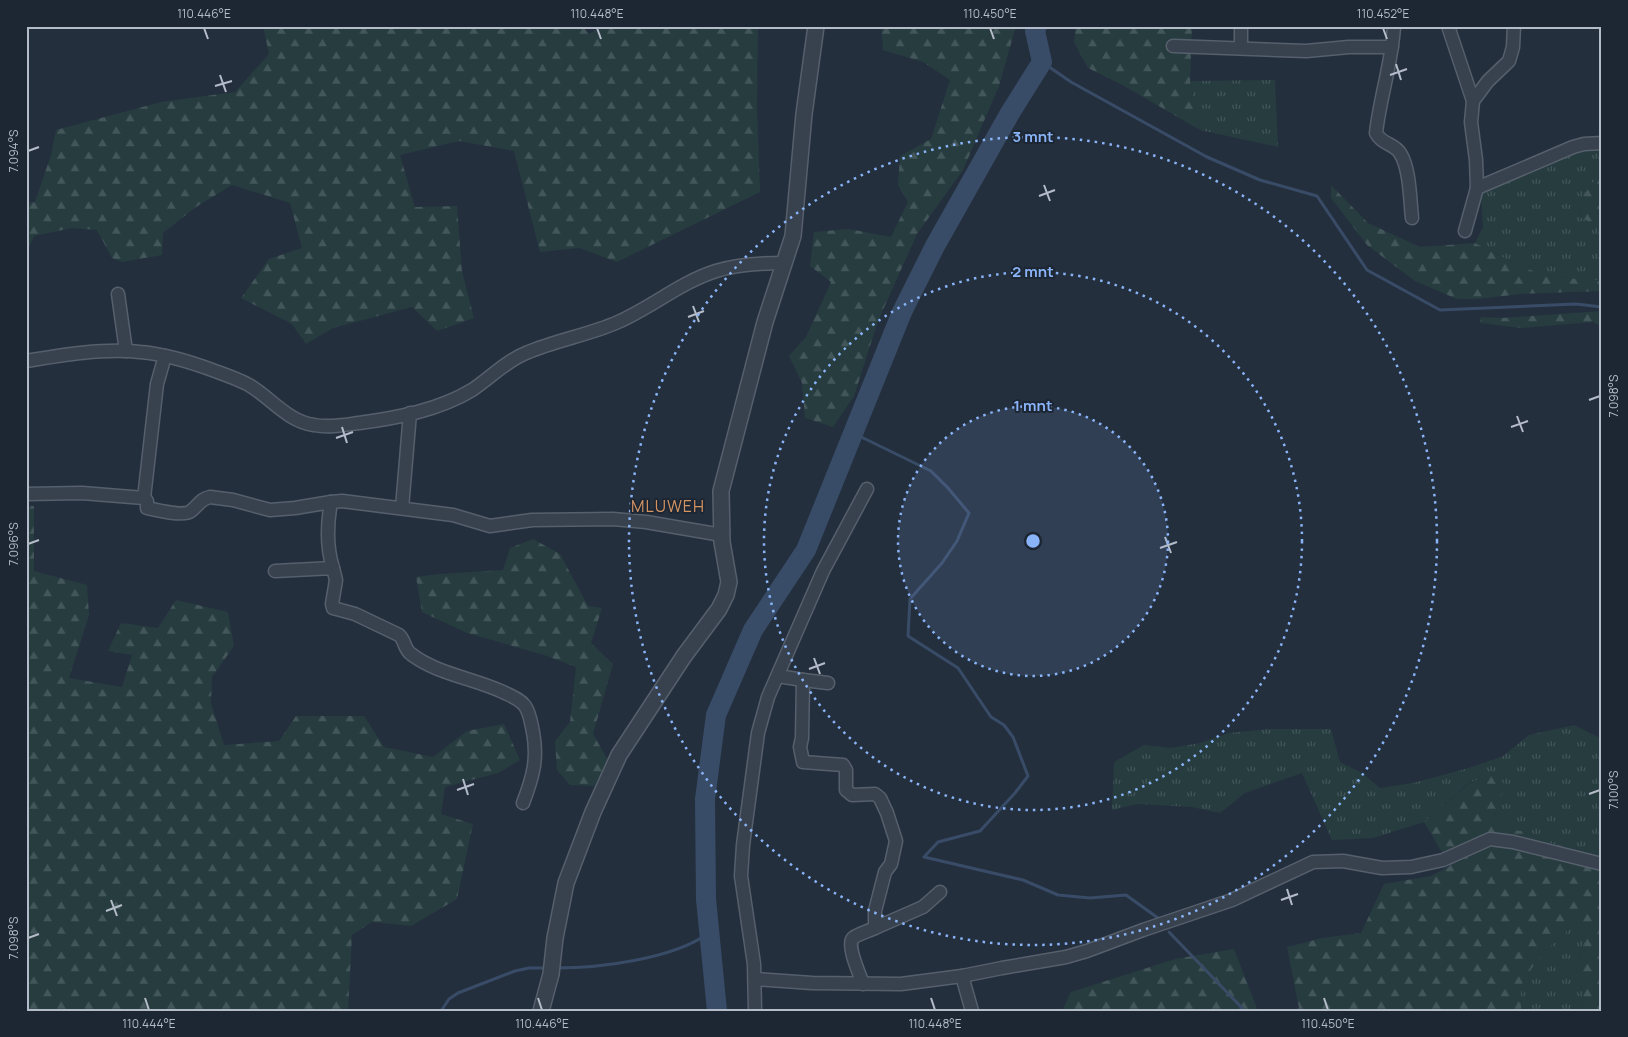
<svg xmlns="http://www.w3.org/2000/svg" width="1628" height="1037" font-family="Manrope,sans-serif">
	<style>
		.grass { fill: url(#grass-tufts) }
		.forest { fill: url(#forest-firs) }
		.lines { fill: none; stroke-linecap: round; stroke-linejoin: round }
		.stream { stroke: #394c67; stroke-width: 3 }
		.river { stroke: #394c67; stroke-width: 20 }
		.minor-casing { stroke: #565f6c; stroke-width: 15 }
		.tertiary-casing { stroke: #565f6c; stroke-width: 18 }
		.minor { stroke: #38414e; stroke-width: 12 }
		.tertiary { stroke: #38414e; stroke-width: 15 }
		.ticks { fill: none; stroke: #b4bcc9; stroke-width: 2 }
		.ring { fill: none; stroke: #8ab4f8; stroke-width: 2.5; stroke-dasharray: 2.5 5 }
		.labels { text-anchor: middle; stroke-width: 4; stroke-linejoin: round; paint-order: stroke }
		.quarter-label { font-size: 16px; letter-spacing: 1px; fill: #d59563; stroke: #1d2633 }
		.centre { fill: #8ab4f8; stroke: #1d2633; stroke-width: 2.5 }
		.ring-label { font-size: 15px; text-anchor: middle; font-weight: bold; fill: #8ab4f8; stroke: #1d2633; stroke-width: 4; stroke-linejoin: round; paint-order: stroke }
		.neatline { fill: none; stroke: #b4bcc9; stroke-width: 2 }
		.ticks-label { font-size: 12px; text-anchor: middle; fill: #b4bcc9 }
	</style>
	<defs>
		<pattern id="grass-tufts" width="24" height="20" patternUnits="userSpaceOnUse" patternTransform="scale(1.25)"><rect width="24" height="20" fill="#263c3f"/><path d="M3 7l-1-3M5 7V3M7 7l1-3M15 17l-1-3M17 17v-4M19 17l1-3" fill="none" stroke="#435659"/></pattern>
		<pattern id="forest-firs" width="22" height="20" patternUnits="userSpaceOnUse" patternTransform="scale(1.25)"><rect width="22" height="20" fill="#263c3f"/><path d="M5 1l3.5 6h-7zM16 11l3.5 6h-7z" fill="#435659"/></pattern>
	</defs>
	<rect width="100%" height="100%" fill="#242f3e"/>
	<!-- grass -->
	<g class="grass">
		<polygon points="1275,80 1278,147 1200,130 1190,81"/>
		<polygon points="1602,137 1602,171 1582,197 1580,217 1602,229 1602,281 1545,276 1508,260 1475,243 1483,227 1480,182 1589,139"/>
		<polygon points="1574,725 1602,739 1602,854 1548,843 1522,831 1509,830 1495,815 1497,808 1496,775 1470,782 1424,822 1373,838 1332,840 1302,773 1245,793 1220,813 1192,807 1137,804 1112,810 1114,762 1144,745 1171,748 1200,743 1229,733 1269,729 1331,729 1340,762 1362,773 1380,788 1413,783 1469,768 1503,756 1529,735"/>
		<polygon points="1580,921 1585,944 1576,967 1582,992 1583,1011 1521,1011 1521,986 1527,975 1544,951 1563,936 1570,926"/>
	</g>
	<!-- forest -->
	<g class="forest">
		<polygon points="263,26 582,26 589,34 602,26 758,26 757,107 760,192 617,262 579,248 540,252 514,151 459,141 400,155 415,207 457,206 462,271 474,318 437,331 412,307 333,328 306,344 292,324 241,298 269,259 302,248 290,203 232,185 196,207 163,233 162,255 122,262 112,258 97,230 72,228 34,236 26,254 26,203 35,202 51,155 56,130 161,102 235,92 269,54"/>
		<polygon points="881,26 1016,26 999,86 963,170 917,234 878,321 854,396 833,427 805,418 802,383 789,356 806,337 831,282 810,266 814,232 849,229 891,237 908,202 898,185 900,156 931,139 950,80 923,62 883,50"/>
		<polygon points="1076,26 1192,26 1190,81 1200,130 1126,87 1088,68 1074,42"/>
		<polygon points="1602,171 1602,229 1580,217 1582,197"/>
		<polygon points="1331,185 1368,223 1420,247 1475,243 1508,260 1545,276 1602,281 1602,291 1520,294 1478,299 1457,299 1415,281 1367,245 1331,198"/>
		<polygon points="1602,311 1602,327 1593,322 1521,328 1480,323 1481,317 1502,318"/>
		<polygon points="26,506 34,506 34,571 87,585 89,615 69,678 122,687 132,655 108,651 121,623 158,628 176,600 228,612 234,646 212,677 211,703 224,745 279,741 296,716 364,716 384,747 433,757 467,731 504,724 520,760 498,773 445,787 441,814 473,824 457,899 411,926 372,922 352,935 348,1011 26,1011"/>
		<polygon points="533,539 560,554 588,606 602,608 591,643 613,664 593,734 609,762 594,786 570,785 557,770 555,741 570,722 576,667 544,655 467,633 422,612 416,577 439,574 503,570 510,548"/>
		<polygon points="1496,774 1505,785 1495,815 1509,830 1522,831 1548,843 1602,854 1602,1011 1583,1011 1582,992 1576,967 1585,944 1580,921 1570,926 1563,936 1544,951 1527,975 1521,986 1521,1011 1293,1011 1299,1008 1287,947 1322,938 1361,933 1384,884 1431,876 1450,866 1424,822 1471,782"/>
		<polygon points="1234,949 1258,1011 1062,1011 1071,992 1175,959"/>
	</g>
	<g class="lines">
		<!-- stream -->
		<g class="stream">
			<polyline points="1042,62 1071,82 1207,157 1260,180 1317,196 1367,270 1440,310 1576,304 1602,307"/>
			<polyline points="853,433 931,471 948,488 969,513 957,541 942,563 910,599 908,636 958,668 991,717 1004,725 1013,737 1028,776 1015,793 980,831 938,842 924,857 1023,880 1058,895 1090,898 1126,895 1158,918"/>
			<polyline points="1169,932 1245,1011"/>
			<path d="M 556,968 C 600,968 673,959 709,933"/>
			<polyline points="441,1011 449,999 458,993 515,971 529,968 548,968"/>
		</g>
		<!-- river -->
		<polyline class="river" points="717,1011 706,899 705,799 716,715 753,630 806,550 902,312 935,246 1010,113 1042,62 1035,31 1037,26"/>
		<!-- minor casing -->
		<g class="minor-casing">
			<g id="minor">
				<polyline points="1241,26 1241,48"/>
				<path d="M 1394,26 C 1392,63 1380,97 1376,133 C 1381,144 1395,144 1400,153 C 1410,168 1410,200 1412,218"/>
				<polyline points="1448,26 1473,101"/>
				<polyline points="1173,46 1306,51 1349,47 1392,47"/>
				<polyline points="1477,188 1476,160 1471,122 1473,101 1488,81 1509,61 1513,47 1514,26"/>
				<polyline points="1465,231 1477,188 1573,147 1584,144 1602,143"/>
				<polyline points="118,294 126,351"/>
				<path d="M 26,361 C 62,355 104,348 140,352 C 165,354 191,362 215,371 C 226,375 238,379 249,385 C 271,398 287,421 314,425 C 329,428 344,425 359,423 C 397,418 439,410 472,390 C 490,378 506,361 526,353 C 556,340 589,335 618,322 C 652,307 681,282 716,271 C 738,264 762,263 785,263"/>
				<path d="M 26,494 L 82,493 L 144,498 L 147,501 L 147,508 C 156,510 185,517 191,511 C 199,505 200,499 210,497 L 233,500 L 270,510 L 295,508 L 331,502 L 342,501 L 453,515 L 490,526 L 532,520 L 613,519 L 646,522 L 722,535"/>
				<polyline points="144,498 157,384 165,356"/>
				<path d="M 331,502 C 327,524 326,546 333,568"/>
				<polyline points="402,508 410,413"/>
				<path d="M 275,571 L 333,568 L 336,580 L 332,604 L 333,608 L 355,614 L 399,635 C 405,640 404,649 411,654 C 437,674 473,678 503,692 C 511,696 520,699 525,706 C 530,713 531,723 533,732 C 538,759 533,777 523,803"/>
				<path d="M 778,676 L 803,680 L 802,738 L 800,747 L 803,762 L 843,765 L 846,770 L 846,790 L 852,795 L 875,794 L 880,798 L 887,813 L 896,841 L 891,864 L 885,872 L 875,911 L 875,928 C 869,931 858,934 853,938 C 846,945 860,975 863,984"/>
				<polyline points="803,680 828,683"/>
				<polyline points="875,928 923,907 940,892"/>
				<polyline points="962,976 972,1011"/>
				<polyline points="755,979 812,983 901,984 962,976 1002,968 1066,957 1087,951 1143,930 1232,900 1313,862 1343,861 1382,868 1411,867 1443,860 1490,839 1513,842 1602,864"/>
				<polyline points="755,1011 754,964 741,876 743,845 758,733 768,697 823,571 867,489"/>
			</g>
		</g>
		<!-- tertiary casing -->
		<g class="tertiary-casing">
			<polyline id="tertiary" points="541,1011 551,974 555,938 566,883 593,812 619,755 684,656 719,609 726,595 729,582 722,542 721,491 765,322 793,236 804,114 816,26"/>
		</g>
		<!-- minor -->
		<use href="#minor" class="minor"/>
		<!-- tertiary -->
		<use href="#tertiary" class="tertiary"/>
	</g>
	<!-- ticks -->
	<path class="ticks" d="M 204,28 L 208,39M 597,28 L 601,39M 990,28 L 994,39M 1383,28 L 1387,39M 1396,64 L 1401,80M 220,75 L 226,92M 1390,75 L 1407,69M 215,86 L 232,81M 28,151 L 39,147M 1044,185 L 1050,201M 1039,196 L 1055,190M 693,306 L 699,322M 688,317 L 704,311M 1589,400 L 1600,396M 1517,416 L 1523,432M 342,427 L 347,443M 1511,427 L 1528,421M 336,438 L 353,432M 1165,537 L 1171,553M 28,544 L 39,540M 1160,548 L 1177,542M 814,658 L 820,674M 809,669 L 825,663M 463,779 L 468,795M 457,790 L 474,784M 1589,794 L 1600,790M 1287,889 L 1292,905M 111,900 L 117,916M 1281,900 L 1298,894M 106,911 L 122,905M 28,938 L 39,934M 145,998 L 149,1010M 538,998 L 542,1010M 931,998 L 935,1010M 1324,998 L 1328,1010"/>
	<!-- distance rings -->
	<circle cx="1033" cy="541" r="135" fill="#8ab4f8" fill-opacity=".12"/>
	<g class="ring">
		<circle cx="1033" cy="541" r="135"/>
		<circle cx="1033" cy="541" r="269"/>
		<circle cx="1033" cy="541" r="404"/>
	</g>
	<g class="labels">
		<!-- quarter labels -->
		<g class="quarter-label">
			<text x="668" y="512">MLUWEH</text>
		</g>
	</g>
	<circle cx="1033" cy="541" r="8" class="centre"/>
	<g class="ring-label">
		<text x="1033" y="142">3 mnt</text>
		<text x="1033" y="277">2 mnt</text>
		<text x="1033" y="411">1 mnt</text>
	</g>
	<!-- border -->
	<rect width="1628" height="1037" fill="none" stroke="#1d2633" stroke-width="55"/>
	<rect x="28" y="28" width="1572" height="982" class="neatline"/>
	<g class="ticks-label">
		<text x="204" y="18">110.446°E</text>
		<text x="597" y="18">110.448°E</text>
		<text x="990" y="18">110.450°E</text>
		<text x="1383" y="18">110.452°E</text>
		<text transform="translate(14 151) rotate(-90)" y="4">7.094°S</text>
		<text transform="translate(1614 396) rotate(-90)" y="4">7.098°S</text>
		<text transform="translate(14 544) rotate(-90)" y="4">7.096°S</text>
		<text transform="translate(1614 790) rotate(-90)" y="4">7.100°S</text>
		<text transform="translate(14 938) rotate(-90)" y="4">7.098°S</text>
		<text x="149" y="1028">110.444°E</text>
		<text x="542" y="1028">110.446°E</text>
		<text x="935" y="1028">110.448°E</text>
		<text x="1328" y="1028">110.450°E</text>
	</g>
</svg>
